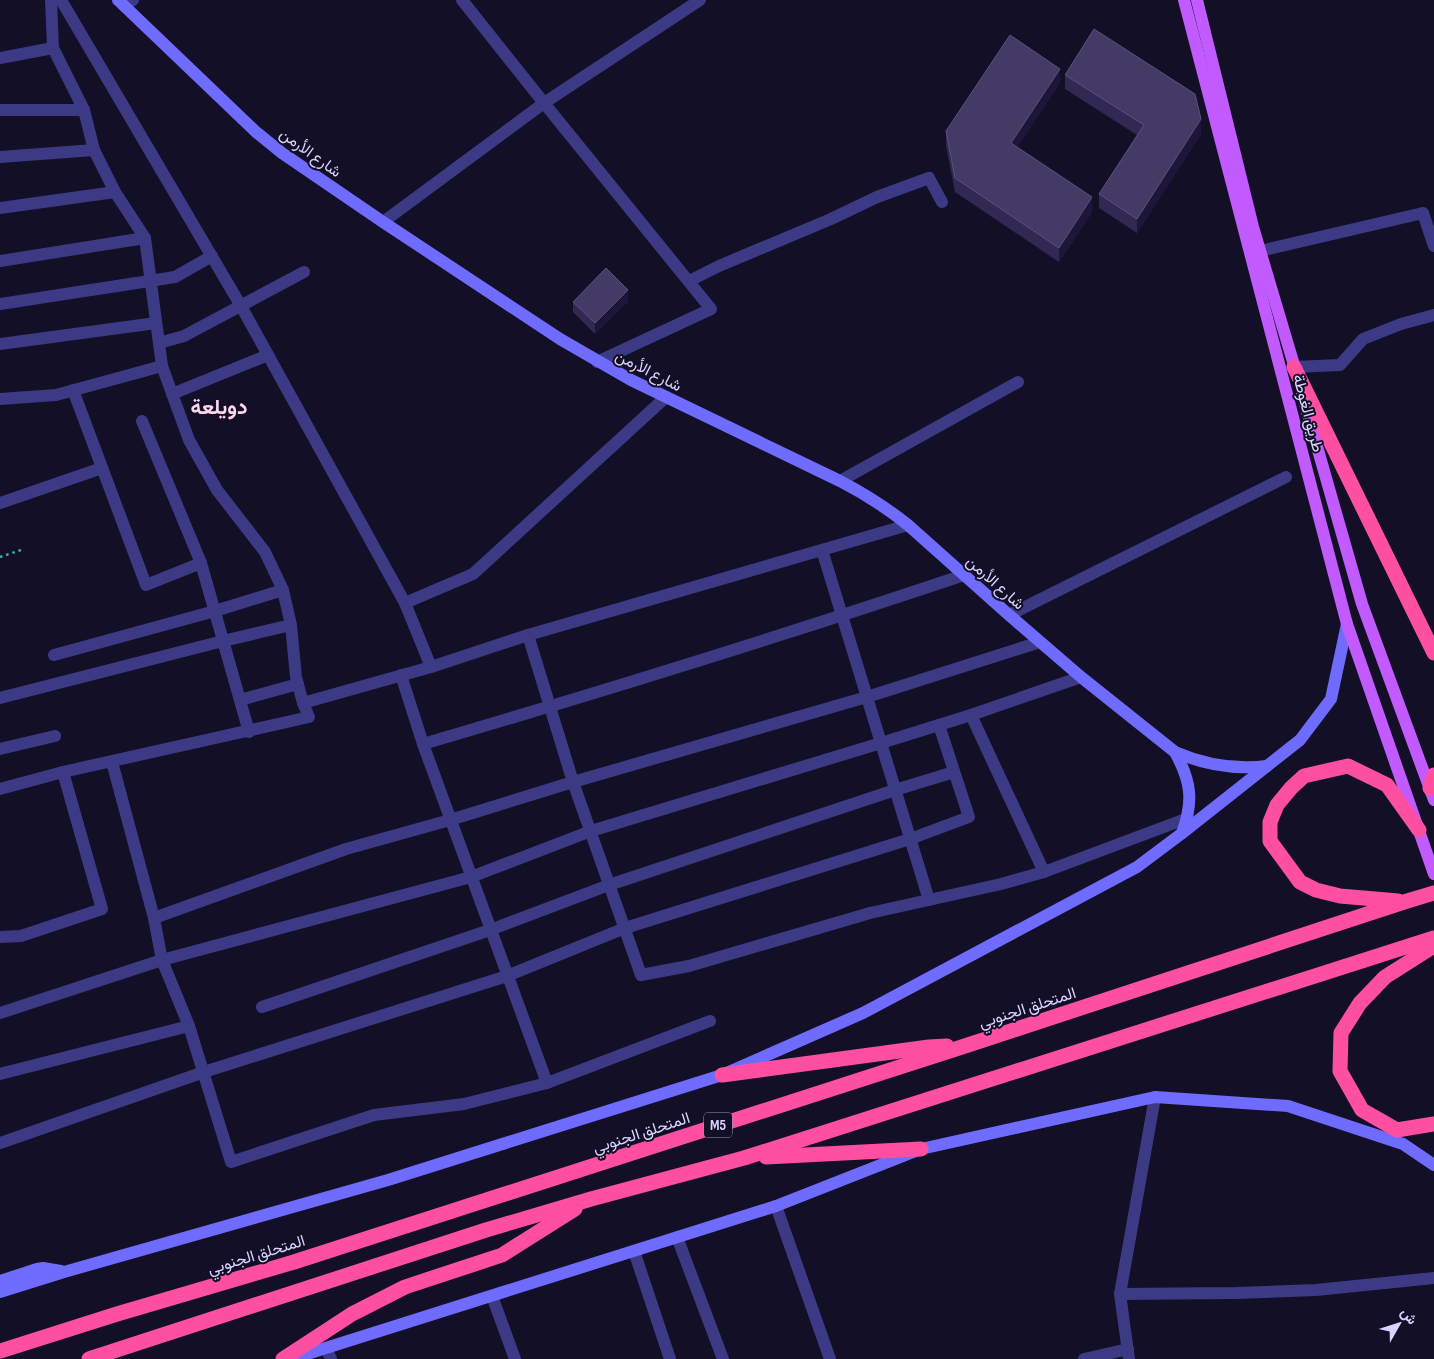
<svg xmlns="http://www.w3.org/2000/svg" width="1434" height="1359" font-family="'Sofia Sans Condensed',Vazirmatn,sans-serif">
	<style>
		.lines { fill: none; stroke-linecap: round; stroke-linejoin: round }
		.path { stroke: #2fb8b0; stroke-width: 2.5; stroke-dasharray: 2.5 4; stroke-linecap: butt }
		.street { stroke: #3d3a85; stroke-width: 12 }
		.secondary { stroke: #6f6bff; stroke-width: 12 }
		.primary { stroke: #c25bff; stroke-width: 12 }
		.highway { stroke: #ff4fa3; stroke-width: 15 }
		.wall { fill: #312854 }
		.shaded-wall { fill: #1d163a }
		.building { fill: #433a66; stroke: #5a527e }
		.labels { text-anchor: middle; stroke-width: 4; stroke-linejoin: round; paint-order: stroke }
		.shield { fill: #130f26; stroke: #9e99be; stroke-width: 1 }
		.shield-label { font-size: 15px; font-weight: bold; fill: #d9d4ff }
		.street-label { font-size: 16px; fill: #d9d4ff; stroke: #130f26 }
		.district-label { font-size: 21px; font-weight: bold; fill: #ffd6f0; stroke: #130f26 }
	</style>
	<rect width="100%" height="100%" fill="#130f26"/>
	<g class="lines">
		<!-- path -->
		<polyline class="path" points="0,557 21,550"/>
		<!-- street -->
		<g class="street">
			<polyline points="61,0 241,306 405,603 431,667"/>
			<polyline points="462,0 544,103 711,309 597,362"/>
			<polyline points="124,6 133,0"/>
			<polyline points="0,58 53,48"/>
			<polyline points="0,110 84,110"/>
			<polyline points="0,157 94,150"/>
			<polyline points="0,208 115,192"/>
			<polyline points="383,222 544,103 700,0"/>
			<polyline points="1260,251 1423,213 1434,246"/>
			<polyline points="0,261 145,238"/>
			<polyline points="689,281 719,266 831,219 877,197 929,178 942,202"/>
			<polyline points="0,304 175,277 212,256"/>
			<polyline points="159,343 184,336 304,272"/>
			<polyline points="0,344 156,323"/>
			<polyline points="1294,367 1340,365 1363,339 1401,324 1434,315"/>
			<polyline points="73,390 146,585 201,563"/>
			<polyline points="172,394 268,355"/>
			<polyline points="0,399 56,395 162,366"/>
			<polyline points="142,421 201,563 249,732"/>
			<polyline points="840,481 1018,382"/>
			<polyline points="0,503 102,468"/>
			<polyline points="822,550 929,900"/>
			<polyline points="405,603 473,574 666,397"/>
			<polyline points="1009,615 1286,477"/>
			<polyline points="528,635 573,782 641,975 689,966 870,913 1001,884 1044,872 1188,818"/>
			<polyline points="54,655 215,611 283,590"/>
			<polyline points="401,675 423,744 547,1083"/>
			<polyline points="0,698 223,641 291,625"/>
			<polyline points="240,700 298,684"/>
			<polyline points="303,703 431,667 528,635 908,525"/>
			<polyline points="971,715 1044,872"/>
			<path d="M 423,744 C 604,691 785,635 964,575"/>
			<polyline points="0,749 55,736"/>
			<polyline points="112,762 154,918 162,960 189,1026 231,1162 374,1115 464,1104 547,1083 710,1021"/>
			<polyline points="0,789 63,772 309,717 303,703 296,677 291,625 283,590 265,552 217,490 189,440 162,366 145,238 115,192 94,150 84,110 53,48 51,0"/>
			<polyline points="154,918 346,849 450,820 573,782 867,697 1040,642"/>
			<polyline points="0,937 21,936 102,909 63,772"/>
			<polyline points="262,1007 490,930 609,885 895,790 954,772"/>
			<polyline points="0,1013 162,960 471,877 591,831 881,743 971,715 1081,677"/>
			<polyline points="0,1074 189,1026"/>
			<polyline points="0,1143 204,1072 507,976 625,928 910,839 969,817 939,725"/>
			<polyline points="776,1206 830,1359"/>
			<polyline points="677,1237 723,1359"/>
			<polyline points="634,1251 670,1359"/>
			<polyline points="1120,1294 1235,1293 1316,1290 1434,1278"/>
			<polyline points="492,1296 515,1359"/>
			<polyline points="326,1348 331,1359"/>
			<polyline points="1084,1359 1128,1349"/>
			<polyline points="1129,1359 1120,1294 1155,1097"/>
		</g>
		<!-- secondary -->
		<g class="secondary">
			<path d="M 118,0 L 256,132 L 282,153 L 383,222 L 560,339 L 631,380 L 840,481 C 865,494 887,508 908,525 L 1009,615 L 1081,677 L 1175,752 C 1205,765 1234,770 1267,766"/>
			<path d="M 1175,752 C 1191,781 1194,801 1182,833"/>
			<polyline points="0,1281 37,1269 43,1268 61,1271"/>
			<polyline points="0,1292 64,1272 388,1180 722,1075 863,1013 1137,867 1181,834 1300,740 1331,699 1347,624"/>
			<polyline points="291,1359 776,1206 921,1149 1155,1097 1288,1106 1403,1144 1434,1165"/>
		</g>
		<!-- primary -->
		<g class="primary">
			<polyline points="1184,0 1347,624 1434,874"/>
			<polyline points="1197,0 1253,227 1297,375"/>
			<polyline points="1302,394 1362,604 1434,800"/>
		</g>
		<!-- highway -->
		<g class="highway">
			<polyline points="1294,367 1434,653"/>
			<polyline points="1430,788 1434,775"/>
			<polyline points="1398,901 1340,896 1316,890 1300,882 1270,841 1270,822 1277,805 1291,788 1304,776 1348,766 1387,785 1419,830"/>
			<polyline points="1434,946 1385,977 1360,1003 1341,1033 1340,1071 1362,1110 1397,1130 1434,1124"/>
			<polyline points="722,1075 929,1047 947,1046"/>
			<polyline points="766,1157 921,1149"/>
			<polyline points="0,1351 117,1314 294,1262 968,1045 1404,902 1434,893"/>
			<polyline points="89,1359 486,1230 591,1199 744,1158 1434,938"/>
			<polyline points="283,1359 352,1314 405,1287 502,1255 575,1209"/>
		</g>
	</g>
	<!-- wall -->
	<g class="wall">
		<polygon points="1065,75 1201,134 1137,233 1099,208 1099,194 1137,135 1065,89"/>
		<polygon points="1060,83 1017,147 1092,212 1059,262 955,192 946,146 946,131"/>
		<polygon points="628,301 595,334 573,312 573,302"/>
	</g>
	<!-- shaded-wall -->
	<g class="shaded-wall">
		<polygon points="1060,69 1060,83 1011,157 1011,143"/>
		<polygon points="1201,119 1201,134 1137,233 1137,219"/>
		<polygon points="1092,197 1092,212 1059,262 1059,248"/>
		<polygon points="628,290 628,301 595,334 595,323"/>
	</g>
	<!-- building -->
	<g class="building">
		<polygon points="1094,29 1195,94 1201,119 1137,219 1099,194 1144,125 1065,75"/>
		<polygon points="1010,35 1060,69 1011,143 1092,197 1059,248 955,178 946,131"/>
		<polygon points="606,268 628,290 595,323 573,302"/>
	</g>
	<g class="labels">
		<!-- shield labels -->
		<rect class="shield" x="704" y="1112.5" width="28" height="25" rx="4"/>
		<g class="shield-label">
			<text x="718" y="1130">M5</text>
		</g>
		<!-- street labels -->
		<g class="street-label">
			<text transform="translate(311 152) rotate(36)" y="6">شارع الأرمن</text>
			<text transform="translate(649 370) rotate(27)" y="6">شارع الأرمن</text>
			<text transform="translate(1309 413) rotate(75)" y="6">طريق الغوطة</text>
			<text transform="translate(996 582) rotate(42)" y="6">شارع الأرمن</text>
			<text transform="translate(1027 1007) rotate(-18)" y="6">المتحلق الجنوبي</text>
			<text transform="translate(641 1132) rotate(-18)" y="6">المتحلق الجنوبي</text>
			<text transform="translate(256 1254) rotate(-17)" y="6">المتحلق الجنوبي</text>
		</g>
		<!-- district labels -->
		<g class="district-label">
			<text x="219" y="414">دويلعة</text>
		</g>
	</g>
	<!-- north arrow -->
	<g transform="translate(1399 1324) rotate(51)" stroke="#130f26" stroke-width="4" paint-order="stroke">
	<path d="M0-4L9 19L0 12L-9 19Z" fill="#d9d4ff"/>
	<text y="-8" font-size="14" font-weight="bold" text-anchor="middle" fill="#d9d4ff">ش</text>
	</g>
</svg>
